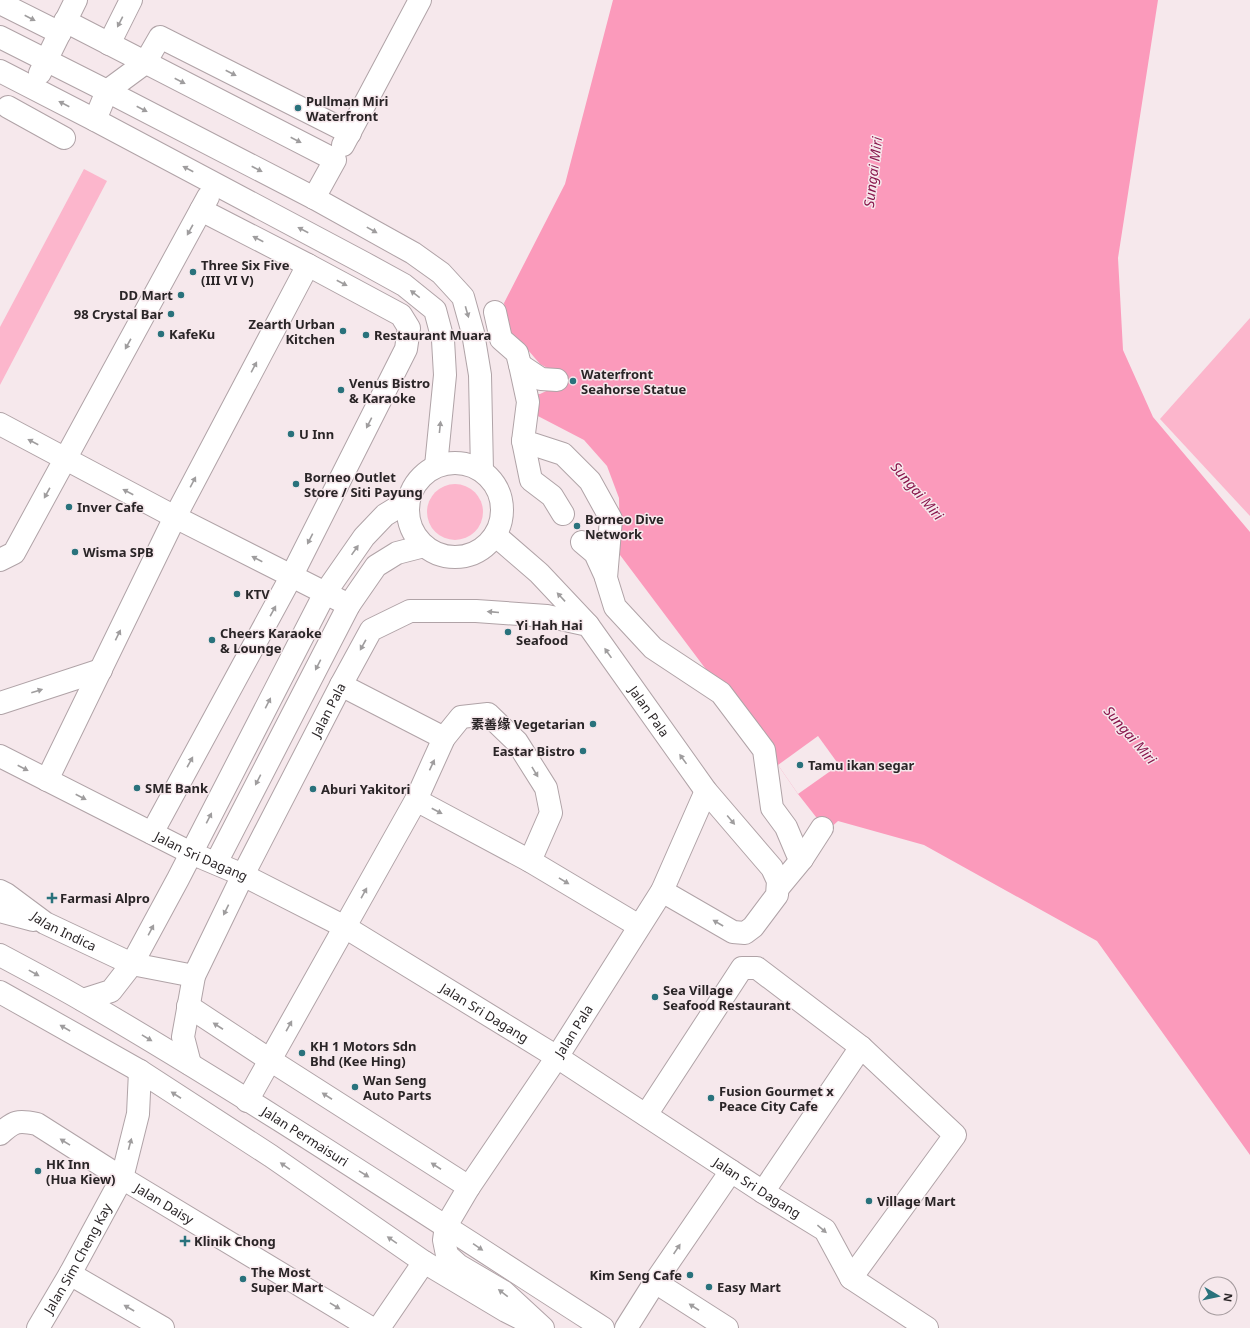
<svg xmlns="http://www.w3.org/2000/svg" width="1250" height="1328" font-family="'Noto Sans','Noto Sans SC',sans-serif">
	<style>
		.green { fill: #fcb6cc }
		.water { fill: #fb9abb }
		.pier { fill: #f6e8ec }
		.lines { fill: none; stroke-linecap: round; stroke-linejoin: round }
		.minor-casing { stroke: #b0a3a7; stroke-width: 24 }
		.minor { stroke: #fff; stroke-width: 22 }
		.oneway { fill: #9f9d9e }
		.poi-dot { fill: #29727c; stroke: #f6e8ec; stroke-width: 1.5 }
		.labels { text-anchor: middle; stroke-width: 3; stroke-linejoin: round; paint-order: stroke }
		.poi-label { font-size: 13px; font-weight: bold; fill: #2a2527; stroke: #f6e8ec; text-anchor: start }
		.street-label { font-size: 13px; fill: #2a2527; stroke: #f6e8ec }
		.water-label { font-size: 14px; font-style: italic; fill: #88164c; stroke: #f6e8ec }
	</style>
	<rect width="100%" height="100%" fill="#f6e8ec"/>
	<!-- green -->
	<g class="green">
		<polygon points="84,169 107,181 0,385 0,327"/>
		<polygon points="1250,318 1250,516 1160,419"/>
		<circle cx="455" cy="512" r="28"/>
	</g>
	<!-- water -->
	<polygon class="water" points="613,0 1158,0 1118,258 1123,350 1153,417 1250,532 1250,1155 1097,941 924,845 838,821 827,831 798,794 778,765 620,555 619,498 607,466 584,440 534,414 530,394 540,394 559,385 560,375 540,364 522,343 509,335 504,303 565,184"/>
	<!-- pier -->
	<polygon class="pier" points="818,736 839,765 798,794 778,765"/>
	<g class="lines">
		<!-- minor casing -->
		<g class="minor-casing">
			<g id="minor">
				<polyline points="0,3 60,33"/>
				<polyline points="65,21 335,160 314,198"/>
				<polyline points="0,37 107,91 314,198 413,253 441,273 463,297 473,333 480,375 482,471"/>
				<polyline points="109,44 131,0"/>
				<polyline points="0,71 95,120 364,263 404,285 435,310 443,340 445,375 436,466"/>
				<polyline points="40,73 76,0"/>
				<polyline points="8,107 64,138"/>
				<polyline points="95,120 107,91 145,63 160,37 350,133"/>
				<polyline points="343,145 420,0"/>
				<polyline points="495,312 501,339 517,353 520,365 528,402 523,441 563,454 590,481 611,519 606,578 615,607 653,648 721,693 764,750 772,808 786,827 797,853 802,859"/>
				<polyline points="520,365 541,379 557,380"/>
				<polyline points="0,424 175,517 349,605"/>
				<polyline points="523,441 531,480 552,496 563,514"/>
				<circle cx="455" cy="510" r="47"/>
				<polyline points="495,535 539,573 588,625"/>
				<polyline points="582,542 595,553 606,577"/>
				<polyline points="0,560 14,553 208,197"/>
				<polyline points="341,685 444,738"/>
				<polyline points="0,703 101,670"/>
				<path id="s1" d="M 0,756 L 191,853 L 243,875 L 345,927 L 557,1057 L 763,1192 L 825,1230 L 851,1278 L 927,1328"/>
				<polyline points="47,780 175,517 308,265 201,210"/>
				<polyline points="416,800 444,738 461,717 488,714 517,742 546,788 551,813 530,861"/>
				<polyline points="152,833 291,577 406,349 409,328 401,315 308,265"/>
				<polyline points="216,863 349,605 376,566 397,553 424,546"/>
				<polyline points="778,888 802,859 822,828"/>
				<path id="s2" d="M 0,891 L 6,894 L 45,923 L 132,964 L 194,976"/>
				<polyline points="0,911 33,920"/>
				<path id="s3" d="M 0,955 C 28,970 57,985 84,1001 C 261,1104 431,1218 603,1328"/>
				<polyline points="0,992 140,1071 271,1156 424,1262 506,1311 522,1319"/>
				<polyline points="83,1000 111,991 132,964 178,879 325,593 364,537 385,515 408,501"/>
				<polyline points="188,1006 270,1060 469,1187"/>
				<path id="s4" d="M 190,1064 L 183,1037 L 194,976 L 243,875 L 341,685 L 371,630 L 410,611 L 476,611 L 547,616 L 588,625 L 706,791 L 772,868 L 778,881 L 777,895 L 753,927 L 745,933 L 733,932 L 662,891"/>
				<polyline points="247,1101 416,800 530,861 639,926"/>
				<polyline points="646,1115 742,968 757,968 861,1047 955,1135 851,1278"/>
				<path id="s5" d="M 0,1134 C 14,1121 18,1120 37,1124 L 122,1178 L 371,1328"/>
				<polyline points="763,1192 861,1047"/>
				<polyline points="70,1274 163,1328"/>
				<polyline points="655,1282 727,1328"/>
				<path id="s6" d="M 38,1328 L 70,1274 L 122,1178 L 138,1114 L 140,1071"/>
				<polyline points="379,1328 424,1262"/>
				<path id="s7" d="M 543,1328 L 504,1292 L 458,1265 L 447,1255 L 444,1240 L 446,1226 L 469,1187 L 557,1057 L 662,891 L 706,791"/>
				<polyline points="626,1328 655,1282 731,1171"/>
			</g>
		</g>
		<!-- minor -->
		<use href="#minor" class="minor"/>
	</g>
	<!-- one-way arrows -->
	<defs><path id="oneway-solid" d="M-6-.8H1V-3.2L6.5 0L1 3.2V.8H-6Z"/></defs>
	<g class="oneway">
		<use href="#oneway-solid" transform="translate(30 18) rotate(27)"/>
		<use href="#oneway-solid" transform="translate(120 22) rotate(117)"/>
		<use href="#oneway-solid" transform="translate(231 73) rotate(27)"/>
		<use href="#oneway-solid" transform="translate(180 81) rotate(27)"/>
		<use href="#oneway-solid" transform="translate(64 104) rotate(-153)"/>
		<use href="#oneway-solid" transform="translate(142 109) rotate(27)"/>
		<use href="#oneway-solid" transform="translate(296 140) rotate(27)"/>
		<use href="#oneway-solid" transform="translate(188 169) rotate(-152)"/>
		<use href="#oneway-solid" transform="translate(257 169) rotate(27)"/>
		<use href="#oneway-solid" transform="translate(190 230) rotate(119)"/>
		<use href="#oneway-solid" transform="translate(303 230) rotate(-152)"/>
		<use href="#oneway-solid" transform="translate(372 230) rotate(29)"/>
		<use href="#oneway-solid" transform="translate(258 239) rotate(-153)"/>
		<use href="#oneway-solid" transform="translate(342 283) rotate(28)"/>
		<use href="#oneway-solid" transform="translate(415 294) rotate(-142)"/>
		<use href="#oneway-solid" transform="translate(467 312) rotate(74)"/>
		<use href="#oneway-solid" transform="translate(128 344) rotate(119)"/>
		<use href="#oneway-solid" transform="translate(254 367) rotate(-62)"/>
		<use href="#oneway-solid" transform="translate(369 423) rotate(117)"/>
		<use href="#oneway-solid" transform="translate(440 427) rotate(-84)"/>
		<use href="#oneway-solid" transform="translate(33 442) rotate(-152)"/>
		<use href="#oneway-solid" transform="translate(193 482) rotate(-62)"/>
		<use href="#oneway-solid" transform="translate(128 492) rotate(-152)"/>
		<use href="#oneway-solid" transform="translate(47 493) rotate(119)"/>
		<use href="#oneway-solid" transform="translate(310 539) rotate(117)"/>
		<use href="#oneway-solid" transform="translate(355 550) rotate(-55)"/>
		<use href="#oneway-solid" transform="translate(257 559) rotate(-153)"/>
		<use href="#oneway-solid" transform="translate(561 597) rotate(-133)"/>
		<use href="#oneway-solid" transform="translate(273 611) rotate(-61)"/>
		<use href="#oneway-solid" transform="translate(493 612) rotate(-175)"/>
		<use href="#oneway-solid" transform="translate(118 635) rotate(-64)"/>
		<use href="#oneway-solid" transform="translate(363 645) rotate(119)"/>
		<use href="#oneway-solid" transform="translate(608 653) rotate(-125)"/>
		<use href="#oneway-solid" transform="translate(318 665) rotate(117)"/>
		<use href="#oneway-solid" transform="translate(37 691) rotate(-18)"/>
		<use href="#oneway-solid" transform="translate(268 703) rotate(-63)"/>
		<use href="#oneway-solid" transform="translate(683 759) rotate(-126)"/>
		<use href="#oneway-solid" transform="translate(190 762) rotate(-61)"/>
		<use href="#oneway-solid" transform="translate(432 765) rotate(-65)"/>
		<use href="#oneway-solid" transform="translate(23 768) rotate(27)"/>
		<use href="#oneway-solid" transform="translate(535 772) rotate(59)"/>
		<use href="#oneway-solid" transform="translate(258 780) rotate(117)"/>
		<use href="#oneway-solid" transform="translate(81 797) rotate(27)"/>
		<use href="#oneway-solid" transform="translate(437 811) rotate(28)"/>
		<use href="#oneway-solid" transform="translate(209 818) rotate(-63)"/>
		<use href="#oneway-solid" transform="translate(731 820) rotate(50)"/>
		<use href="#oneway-solid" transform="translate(564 881) rotate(31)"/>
		<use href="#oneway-solid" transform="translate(364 893) rotate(-61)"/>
		<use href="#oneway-solid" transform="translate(226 910) rotate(116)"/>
		<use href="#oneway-solid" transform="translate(718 923) rotate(-150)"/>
		<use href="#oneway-solid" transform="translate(151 930) rotate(-62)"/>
		<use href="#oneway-solid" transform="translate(34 973) rotate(29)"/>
		<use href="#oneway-solid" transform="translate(218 1026) rotate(-147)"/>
		<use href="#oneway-solid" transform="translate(289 1026) rotate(-61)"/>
		<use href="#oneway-solid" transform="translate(65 1028) rotate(-150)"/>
		<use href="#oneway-solid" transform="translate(147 1038) rotate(31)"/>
		<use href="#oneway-solid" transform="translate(176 1095) rotate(-147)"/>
		<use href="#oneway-solid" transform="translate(327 1096) rotate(-147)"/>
		<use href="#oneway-solid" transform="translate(65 1142) rotate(-148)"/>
		<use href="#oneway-solid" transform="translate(130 1144) rotate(-75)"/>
		<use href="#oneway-solid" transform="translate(285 1166) rotate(-145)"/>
		<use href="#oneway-solid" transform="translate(436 1166) rotate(-147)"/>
		<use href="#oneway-solid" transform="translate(364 1174) rotate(32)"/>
		<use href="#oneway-solid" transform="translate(822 1229) rotate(40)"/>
		<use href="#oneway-solid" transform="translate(392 1240) rotate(-145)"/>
		<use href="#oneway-solid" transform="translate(478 1247) rotate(34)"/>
		<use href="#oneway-solid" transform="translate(677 1249) rotate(-56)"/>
		<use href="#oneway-solid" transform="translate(503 1293) rotate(-143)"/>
		<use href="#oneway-solid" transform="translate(335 1306) rotate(31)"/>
		<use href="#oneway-solid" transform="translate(694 1307) rotate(-147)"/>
		<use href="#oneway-solid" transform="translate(129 1308) rotate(-150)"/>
	</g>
	<!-- markers -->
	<g class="poi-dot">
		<circle cx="298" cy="108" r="4"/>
		<circle cx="193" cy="272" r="4"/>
		<circle cx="181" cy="295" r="4"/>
		<circle cx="171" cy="314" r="4"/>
		<circle cx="343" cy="331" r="4"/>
		<circle cx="161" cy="334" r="4"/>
		<circle cx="366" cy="335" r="4"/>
		<circle cx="573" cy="381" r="4"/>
		<circle cx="341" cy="390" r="4"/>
		<circle cx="291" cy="434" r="4"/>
		<circle cx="296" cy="484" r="4"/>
		<circle cx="69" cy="507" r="4"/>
		<circle cx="577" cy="526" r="4"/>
		<circle cx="75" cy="552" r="4"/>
		<circle cx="237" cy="594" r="4"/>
		<circle cx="508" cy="632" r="4"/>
		<circle cx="212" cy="640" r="4"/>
		<circle cx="593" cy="724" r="4"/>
		<circle cx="583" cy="751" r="4"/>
		<circle cx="800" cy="765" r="4"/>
		<circle cx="137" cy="788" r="4"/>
		<circle cx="313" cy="789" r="4"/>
		<path d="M50 892h4v4h4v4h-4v4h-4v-4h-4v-4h4z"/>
		<circle cx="655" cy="997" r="4"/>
		<circle cx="302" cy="1053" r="4"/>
		<circle cx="355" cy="1087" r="4"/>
		<circle cx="711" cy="1098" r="4"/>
		<circle cx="38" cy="1171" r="4"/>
		<circle cx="869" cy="1201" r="4"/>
		<path d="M183 1235h4v4h4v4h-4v4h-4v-4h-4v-4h4z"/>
		<circle cx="690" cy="1275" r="4"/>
		<circle cx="243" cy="1279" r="4"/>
		<circle cx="709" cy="1287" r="4"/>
	</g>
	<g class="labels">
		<!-- poi labels -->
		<g class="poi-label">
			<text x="306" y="106">Pullman Miri<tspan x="306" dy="15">Waterfront</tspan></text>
			<text x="201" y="270">Three Six Five<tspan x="201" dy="15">(III VI V)</tspan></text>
			<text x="173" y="300" text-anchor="end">DD Mart</text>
			<text x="163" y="319" text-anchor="end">98 Crystal Bar</text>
			<text x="335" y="329" text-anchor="end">Zearth Urban<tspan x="335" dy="15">Kitchen</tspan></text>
			<text x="169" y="339">KafeKu</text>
			<text x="374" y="340">Restaurant Muara</text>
			<text x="581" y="379">Waterfront<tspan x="581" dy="15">Seahorse Statue</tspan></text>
			<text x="349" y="388">Venus Bistro<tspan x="349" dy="15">&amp; Karaoke</tspan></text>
			<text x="299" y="439">U Inn</text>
			<text x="304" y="482">Borneo Outlet<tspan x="304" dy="15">Store / Siti Payung</tspan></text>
			<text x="77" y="512">Inver Cafe</text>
			<text x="585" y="524">Borneo Dive<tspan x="585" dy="15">Network</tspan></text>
			<text x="83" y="557">Wisma SPB</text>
			<text x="245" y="599">KTV</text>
			<text x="516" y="630">Yi Hah Hai<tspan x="516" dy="15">Seafood</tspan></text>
			<text x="220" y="638">Cheers Karaoke<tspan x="220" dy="15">&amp; Lounge</tspan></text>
			<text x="585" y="729" text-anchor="end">素善缘 Vegetarian</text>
			<text x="575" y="756" text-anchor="end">Eastar Bistro</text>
			<text x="808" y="770">Tamu ikan segar</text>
			<text x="145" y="793">SME Bank</text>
			<text x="321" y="794">Aburi Yakitori</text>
			<text x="60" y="903">Farmasi Alpro</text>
			<text x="663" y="995">Sea Village<tspan x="663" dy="15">Seafood Restaurant</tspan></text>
			<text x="310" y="1051">KH 1 Motors Sdn<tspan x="310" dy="15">Bhd (Kee Hing)</tspan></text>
			<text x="363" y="1085">Wan Seng<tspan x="363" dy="15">Auto Parts</tspan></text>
			<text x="719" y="1096">Fusion Gourmet x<tspan x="719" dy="15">Peace City Cafe</tspan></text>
			<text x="46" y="1169">HK Inn<tspan x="46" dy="15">(Hua Kiew)</tspan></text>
			<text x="877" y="1206">Village Mart</text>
			<text x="194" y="1246">Klinik Chong</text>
			<text x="251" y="1277">The Most<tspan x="251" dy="15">Super Mart</tspan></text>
			<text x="682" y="1280" text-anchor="end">Kim Seng Cafe</text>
			<text x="717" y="1292">Easy Mart</text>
		</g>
		<!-- street labels -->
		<g class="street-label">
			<text dy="5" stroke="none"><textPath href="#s4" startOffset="388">Jalan Pala</textPath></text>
			<text dy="5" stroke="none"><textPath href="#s4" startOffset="807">Jalan Pala</textPath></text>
			<text dy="5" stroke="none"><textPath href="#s1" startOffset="225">Jalan Sri Dagang</textPath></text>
			<text dy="5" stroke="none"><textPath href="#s2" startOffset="76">Jalan Indica</textPath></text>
			<text dy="5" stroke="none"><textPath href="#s1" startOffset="549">Jalan Sri Dagang</textPath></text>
			<text dy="5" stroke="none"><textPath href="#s7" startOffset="384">Jalan Pala</textPath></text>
			<text dy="5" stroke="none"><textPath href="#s3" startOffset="355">Jalan Permaisuri</textPath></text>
			<text dy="5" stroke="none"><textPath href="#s1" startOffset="873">Jalan Sri Dagang</textPath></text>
			<text dy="5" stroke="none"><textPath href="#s5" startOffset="191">Jalan Daisy</textPath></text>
			<text dy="5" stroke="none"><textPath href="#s6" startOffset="80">Jalan Sim Cheng Kay</textPath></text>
		</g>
		<!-- water labels -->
		<g class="water-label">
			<text transform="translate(873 172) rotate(-83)" y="5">Sungai Miri</text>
			<text transform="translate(917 491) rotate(49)" y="5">Sungai Miri</text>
			<text transform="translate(1130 735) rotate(49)" y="5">Sungai Miri</text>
		</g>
	</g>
	<!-- north arrow -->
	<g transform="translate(1218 1296) rotate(99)"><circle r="19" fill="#f6e8ec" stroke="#a49a9d"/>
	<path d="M0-3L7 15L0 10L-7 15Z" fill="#29727c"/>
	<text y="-6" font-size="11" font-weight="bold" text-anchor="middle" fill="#2a2527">N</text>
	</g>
</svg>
